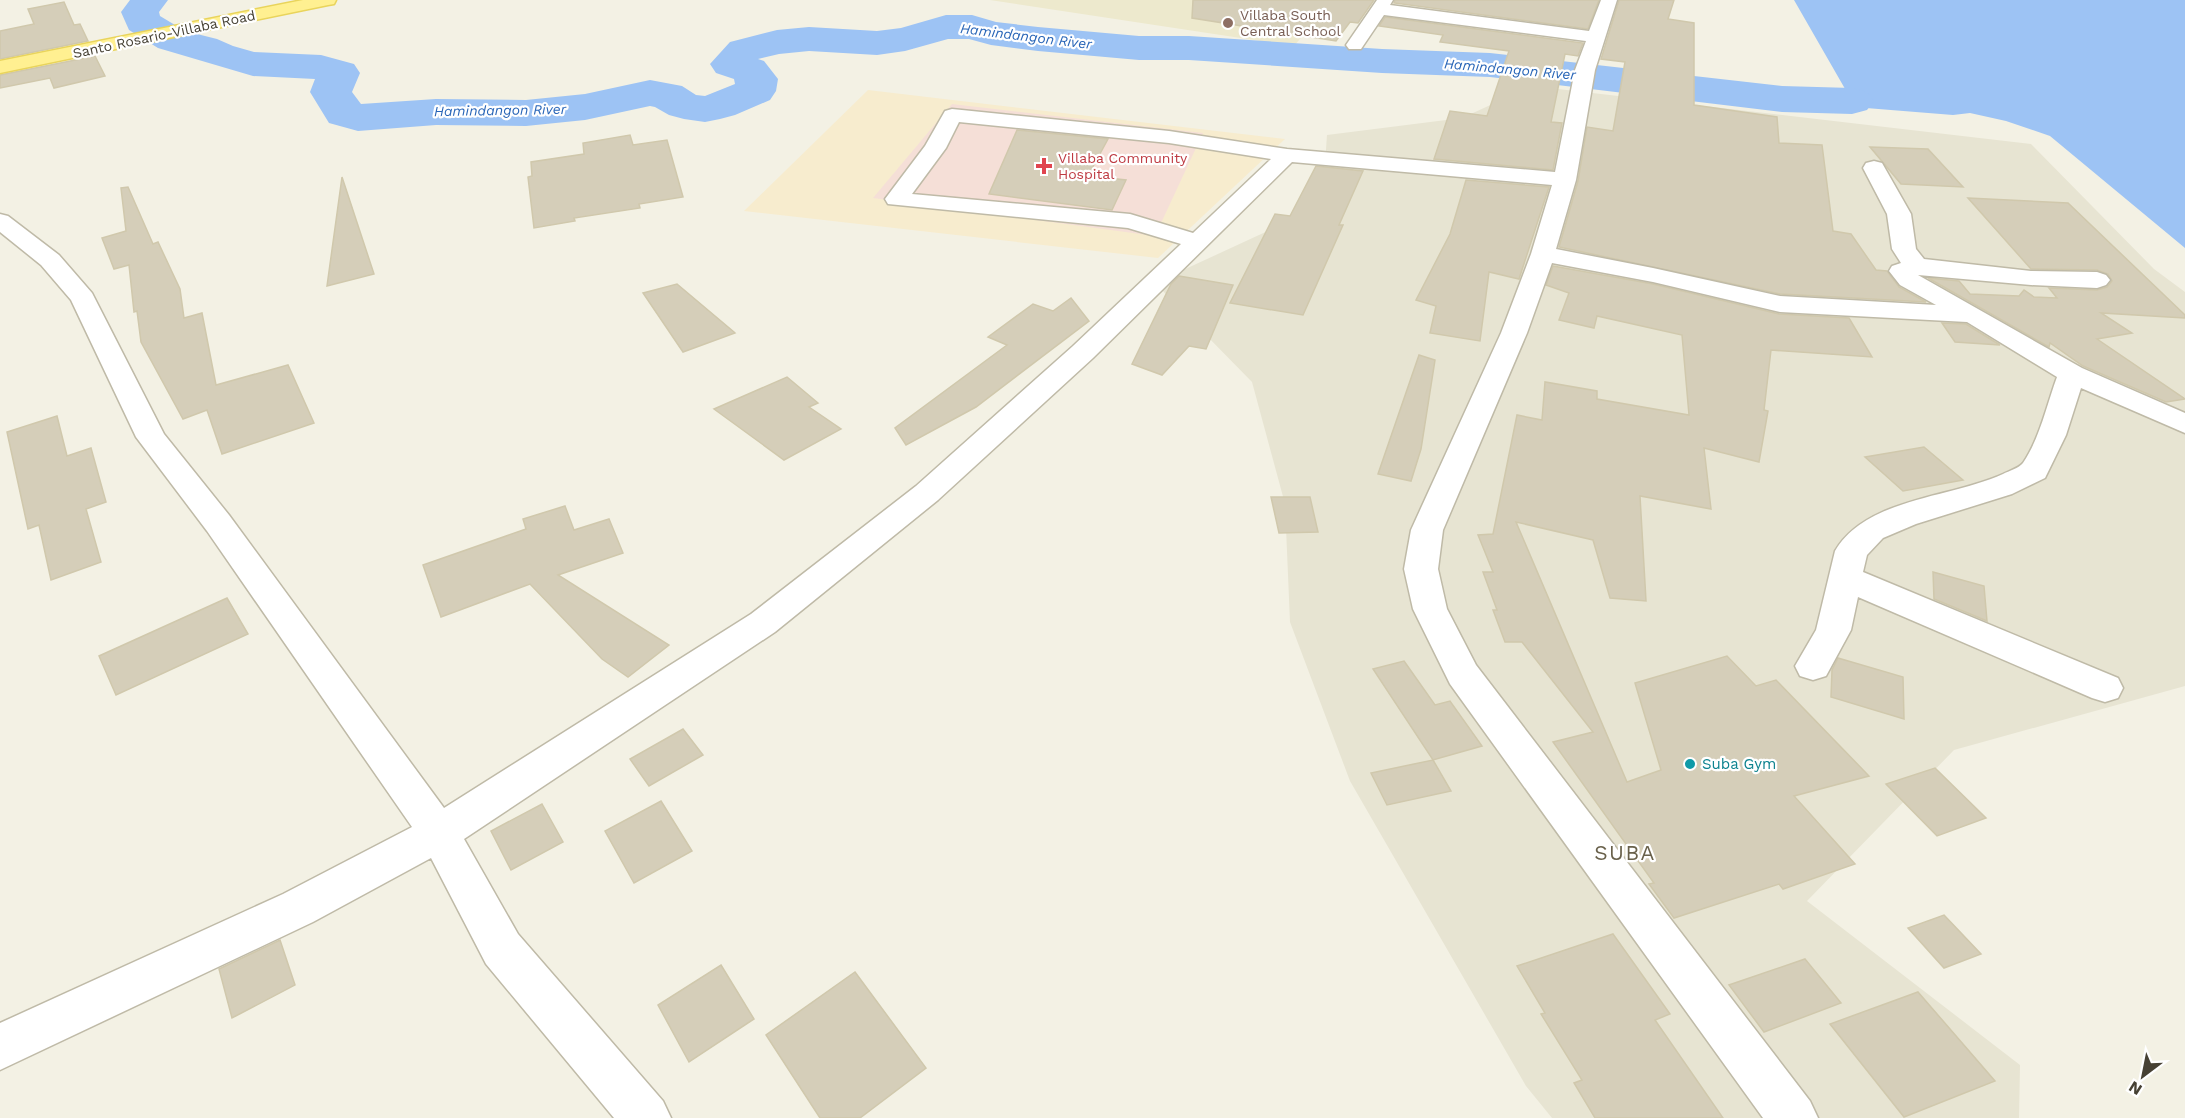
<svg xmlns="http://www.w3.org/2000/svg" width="2185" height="1118" font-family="'Work Sans',sans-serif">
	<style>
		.residential { fill: #e7e4d2 }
		.commercial { fill: #f7ecce }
		.education { fill: #ede9cd }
		.medical { fill: #f5dfd7 }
		.water { fill: #9dc3f4 }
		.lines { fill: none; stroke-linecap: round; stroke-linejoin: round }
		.river { fill: #9dc3f4; fill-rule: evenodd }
		.building { fill: #d5ceb9; stroke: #d0c8ac; stroke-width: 1.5 }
		.minor-casing { stroke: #bfbaa7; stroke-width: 3 }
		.major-casing { stroke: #e9d45c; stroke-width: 3 }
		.minor { fill: #fff; fill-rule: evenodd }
		.major { fill: #fff091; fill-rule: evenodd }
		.education-dot { fill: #8d6e63; stroke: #fff; stroke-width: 2 }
		.health-dot { fill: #e0444e; stroke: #fff; stroke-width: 2 }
		.culture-dot { fill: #0f9aa8; stroke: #fff; stroke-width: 2 }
		.labels { text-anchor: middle; stroke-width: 4.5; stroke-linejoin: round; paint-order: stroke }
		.far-education-label { font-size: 14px; fill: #785e54; stroke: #fff; text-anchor: start }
		.far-street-label { font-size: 14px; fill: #464134; stroke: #fff }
		.far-water-label { font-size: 14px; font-style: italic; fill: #2865b7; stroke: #fff }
		.far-health-label { font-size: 14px; fill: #be3a42; stroke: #fff; text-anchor: start }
		.culture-label { font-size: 15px; fill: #0d838f; stroke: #fff; text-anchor: start }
		.near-quarter-label { font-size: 21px; letter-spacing: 1.5px; fill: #69614b; stroke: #fff }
	</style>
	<rect width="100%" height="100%" fill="#f3f1e4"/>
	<!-- residential -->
	<polygon class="residential" points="1532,86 2031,144 2154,269 2185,292 2185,686 1954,750 1807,901 2020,1065 2019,1118 1552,1118 1526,1086 1350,781 1290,622 1285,504 1252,382 1155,283 1322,206 1327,135 1462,118"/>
	<!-- commercial -->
	<polygon class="commercial" points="868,90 1285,139 1158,258 744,211"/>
	<!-- education -->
	<polygon class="education" points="990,0 1333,0 1294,46"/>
	<!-- medical -->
	<polygon class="medical" points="952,104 1203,133 1155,236 873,198"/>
	<!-- water -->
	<polygon class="water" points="1794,0 2185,0 2185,248 2050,136 2006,121 1970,113 1953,115 1866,108 1852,101"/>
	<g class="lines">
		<!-- river -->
		<polygon class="river" points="130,0 168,0 159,12 160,16 185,31 217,39 233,46 254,52 321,55 354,64 360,73 352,92 361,104 436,99 526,100 585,94 650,80 682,86 696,95 705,96 735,84 734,79 716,73 710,64 730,42 777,30 809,27 877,31 901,28 946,15 972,15 996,22 1038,27 1139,36 1189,36 1382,49 1490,53 1782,86 1852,88 1867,92 1874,101 1867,110 1852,114 1782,112 1490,77 1382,73 1189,60 1139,60 1038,51 991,45 969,39 948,39 905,51 877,55 809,51 779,54 758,59 764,61 778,79 776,91 770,100 735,115 720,119 705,122 684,119 669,115 655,107 650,106 585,120 526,126 436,125 358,131 329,123 310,92 315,79 253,76 158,48 129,30 121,12"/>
	</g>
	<!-- building -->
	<g class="building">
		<polygon points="1193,0 1374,0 1358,23 1350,22 1336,41 1192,18"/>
		<polygon points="1395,0 1599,0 1588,29 1394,3"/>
		<polygon points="1619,0 1674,0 1668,19 1694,23 1694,105 1777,117 1779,143 1822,145 1833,231 1851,234 1876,270 1887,271 1899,287 1926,302 1780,294 1559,247 1578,181 1587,127 1613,131 1625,62 1601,59"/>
		<polygon points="64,2 74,25 80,24 88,41 0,59 0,31 34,24 28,9"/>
		<polygon points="1385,17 1583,43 1578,56 1565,54 1551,122 1562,123 1553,170 1434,159 1450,111 1487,116 1509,51 1440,42 1443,35 1379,26"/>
		<polygon points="95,56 105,76 54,88 50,78 0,88 0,75"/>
		<polygon points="1017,130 1108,139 1088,176 1126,180 1112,210 989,194"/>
		<polygon points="630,135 633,145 667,140 683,197 639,204 640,208 574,218 575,221 534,228 528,177 532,176 531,162 584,154 583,143"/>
		<polygon points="1870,147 1928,149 1963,187 1901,184"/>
		<polygon points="1316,166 1363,171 1339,225 1343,225 1303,315 1230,303 1275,214 1290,216"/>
		<polygon points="342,177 374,274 327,286"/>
		<polygon points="1466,180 1549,187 1519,279 1489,272 1480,341 1430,333 1436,306 1416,300 1450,234"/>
		<polygon points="128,187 153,244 158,242 180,289 184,318 202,313 216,385 288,365 314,423 222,454 207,410 183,419 141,342 137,311 134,312 129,265 114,269 102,238 126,231 121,188"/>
		<polygon points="1968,198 2068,203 2185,315 2185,318 2101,313 2132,333 2097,339 2185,399 2166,402 2083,366 2050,343 2049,347 1928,278 1959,281 1970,294 2019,296 2024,290 2034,297 2057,298 2049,288 2097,290 2107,287 2112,281 2108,274 2097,270 2031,269"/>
		<polygon points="1553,266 1653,284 1779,314 1849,318 1872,357 1771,350 1764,410 1768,411 1759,462 1704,448 1711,509 1640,496 1646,601 1610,598 1593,540 1516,522 1627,782 1661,770 1635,683 1727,656 1756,686 1776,680 1869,776 1794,796 1855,864 1783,889 1779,884 1674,918 1649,884 1654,883 1553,742 1593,732 1522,642 1505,642 1493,610 1497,610 1483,572 1493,572 1478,535 1493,534 1517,415 1542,420 1545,382 1597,391 1597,399 1689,415 1682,335 1597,316 1594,328 1559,320 1569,293 1546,285"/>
		<polygon points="1179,276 1233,285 1206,349 1189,346 1162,375 1132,364 1171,284"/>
		<polygon points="677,284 734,332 735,333 683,352 643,293"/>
		<polygon points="1071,298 1089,321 976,407 906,445 895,428 1007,345 988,337 1033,304 1053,311"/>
		<polygon points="1942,323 1966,324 2000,345 1955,342"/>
		<polygon points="1419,355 1435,360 1421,449 1411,481 1378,474"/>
		<polygon points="787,377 818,403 809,407 841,429 784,460 714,409"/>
		<polygon points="57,416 67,456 91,448 106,502 86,509 101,562 51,580 39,525 28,529 7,432"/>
		<polygon points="1924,447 1963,480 1903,491 1865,457"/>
		<polygon points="1271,497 1310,497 1318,532 1279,533"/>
		<polygon points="565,506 574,530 609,519 623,553 558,575 669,645 628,677 602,659 530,584 441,617 423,565 526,529 523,519"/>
		<polygon points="1933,572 1984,586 1987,621 1934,599"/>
		<polygon points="227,598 248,634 116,695 99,656"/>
		<polygon points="1838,658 1903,677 1904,719 1831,697 1832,670"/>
		<polygon points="1404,661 1435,705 1450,701 1482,746 1433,760 1373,669"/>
		<polygon points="683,729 703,755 649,786 630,759"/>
		<polygon points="1433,760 1451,791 1387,805 1371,773"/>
		<polygon points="1935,768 1986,818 1937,836 1886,784"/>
		<polygon points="661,801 692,851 634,883 605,831"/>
		<polygon points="542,804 563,842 511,870 491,831"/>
		<polygon points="1944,915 1981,954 1944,968 1908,928"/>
		<polygon points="1613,934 1670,1014 1655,1020 1723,1118 1595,1118 1574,1083 1582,1080 1541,1014 1545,1013 1517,966"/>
		<polygon points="280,940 295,985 232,1018 219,969"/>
		<polygon points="1805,959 1841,1003 1764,1032 1729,985"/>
		<polygon points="721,965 754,1019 689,1062 658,1005"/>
		<polygon points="855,972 926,1068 860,1118 820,1118 766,1035"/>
		<polygon points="1918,992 1995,1081 1904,1117 1830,1024"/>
	</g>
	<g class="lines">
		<!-- minor casing -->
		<g class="minor-casing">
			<path id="minor" d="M 1377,0 L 1393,0 L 1390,5 L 1589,31 L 1601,0 L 1617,0 L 1595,70 L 1576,180 L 1556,249 L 1653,268 L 1780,296 L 1936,305 L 1900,285 L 1889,271 L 1892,266 L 1901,263 L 1892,249 L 1887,214 L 1863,168 L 1866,163 L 1874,161 L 1882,163 L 1911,214 L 1916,249 L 1924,259 L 2031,271 L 2097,272 L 2106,275 L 2110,280 L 2106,285 L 2097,288 L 2031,285 L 1918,275 L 2082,368 L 2185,413 L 2185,433 L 2081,388 L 2066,435 L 2045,478 L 2012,494 L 1916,524 L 1883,538 L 1867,555 L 1863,572 L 2118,678 L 2123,688 L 2118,698 L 2105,702 L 2092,698 L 1858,597 L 1851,630 L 1826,676 L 1813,680 L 1800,676 L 1795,666 L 1816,630 L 1835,551 C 1866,498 1951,498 2003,474 C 2009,471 2019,468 2023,463 C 2040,438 2047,404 2057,377 L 1967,322 L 1780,312 L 1653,282 L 1552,263 L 1527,333 L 1443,530 L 1438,569 L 1447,609 L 1476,665 L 1810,1101 L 1818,1118 L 1763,1118 L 1450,684 L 1413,609 L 1404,569 L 1411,530 L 1501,333 L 1531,254 L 1552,185 L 1292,162 L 1093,358 L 938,500 L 775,632 L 464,839 L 518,934 L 663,1101 L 671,1118 L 614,1118 L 486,964 L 431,858 L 313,922 L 0,1070 L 0,1023 L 283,894 L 412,827 L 207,531 L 136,437 L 71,300 L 41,265 L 0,232 L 0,214 L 8,216 L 59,255 L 92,293 L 164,434 L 229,515 L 444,808 L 751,614 L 916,486 L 1073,346 L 1181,244 L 1128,228 L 888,204 L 885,199 L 925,146 L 945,111 L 952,109 L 1169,131 L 1287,149 L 1555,172 L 1575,70 L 1586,41 L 1384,15 L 1361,49 L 1349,49 L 1346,45 ZM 959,122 L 1169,143 L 1271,159 L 1193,233 L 1130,214 L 912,194 L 946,148 Z"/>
		</g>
		<!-- major casing -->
		<g class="major-casing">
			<polygon id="major" points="303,0 336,0 334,4 328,5 0,73 0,61"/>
		</g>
		<!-- minor -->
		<use href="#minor" class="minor"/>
		<!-- major -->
		<use href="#major" class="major"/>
	</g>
	<!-- markers -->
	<circle class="education-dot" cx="1228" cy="23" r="6"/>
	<path class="health-dot" d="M1041 157h6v6h6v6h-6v6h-6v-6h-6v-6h6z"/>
	<circle class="culture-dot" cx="1690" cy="764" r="6"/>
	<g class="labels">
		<!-- far-education labels -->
		<g class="far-education-label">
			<text x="1240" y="20">Villaba South<tspan x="1240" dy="16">Central School</tspan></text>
		</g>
		<!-- far-street labels -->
		<g class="far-street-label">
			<text transform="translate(164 34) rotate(-12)" y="5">Santo Rosario-Villaba Road</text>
		</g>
		<!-- far-water labels -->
		<g class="far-water-label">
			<text transform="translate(1026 36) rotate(7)" y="5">Hamindangon River</text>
			<text transform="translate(1510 69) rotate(5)" y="5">Hamindangon River</text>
			<text transform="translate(500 110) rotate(-1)" y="5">Hamindangon River</text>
		</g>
		<!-- far-health labels -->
		<g class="far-health-label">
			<text x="1058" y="163">Villaba Community<tspan x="1058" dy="16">Hospital</tspan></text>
		</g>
		<!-- culture labels -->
		<g class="culture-label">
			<text x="1702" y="769">Suba Gym</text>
		</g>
		<!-- near-quarter labels -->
		<g class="near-quarter-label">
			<text x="1625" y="860">SUBA</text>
		</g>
	</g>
	<!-- north arrow -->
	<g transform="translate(2143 1076) rotate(212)" stroke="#ffffff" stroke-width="4.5" paint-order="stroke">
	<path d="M0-4.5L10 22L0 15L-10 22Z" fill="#464134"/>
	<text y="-9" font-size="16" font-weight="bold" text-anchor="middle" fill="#464134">N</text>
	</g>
</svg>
